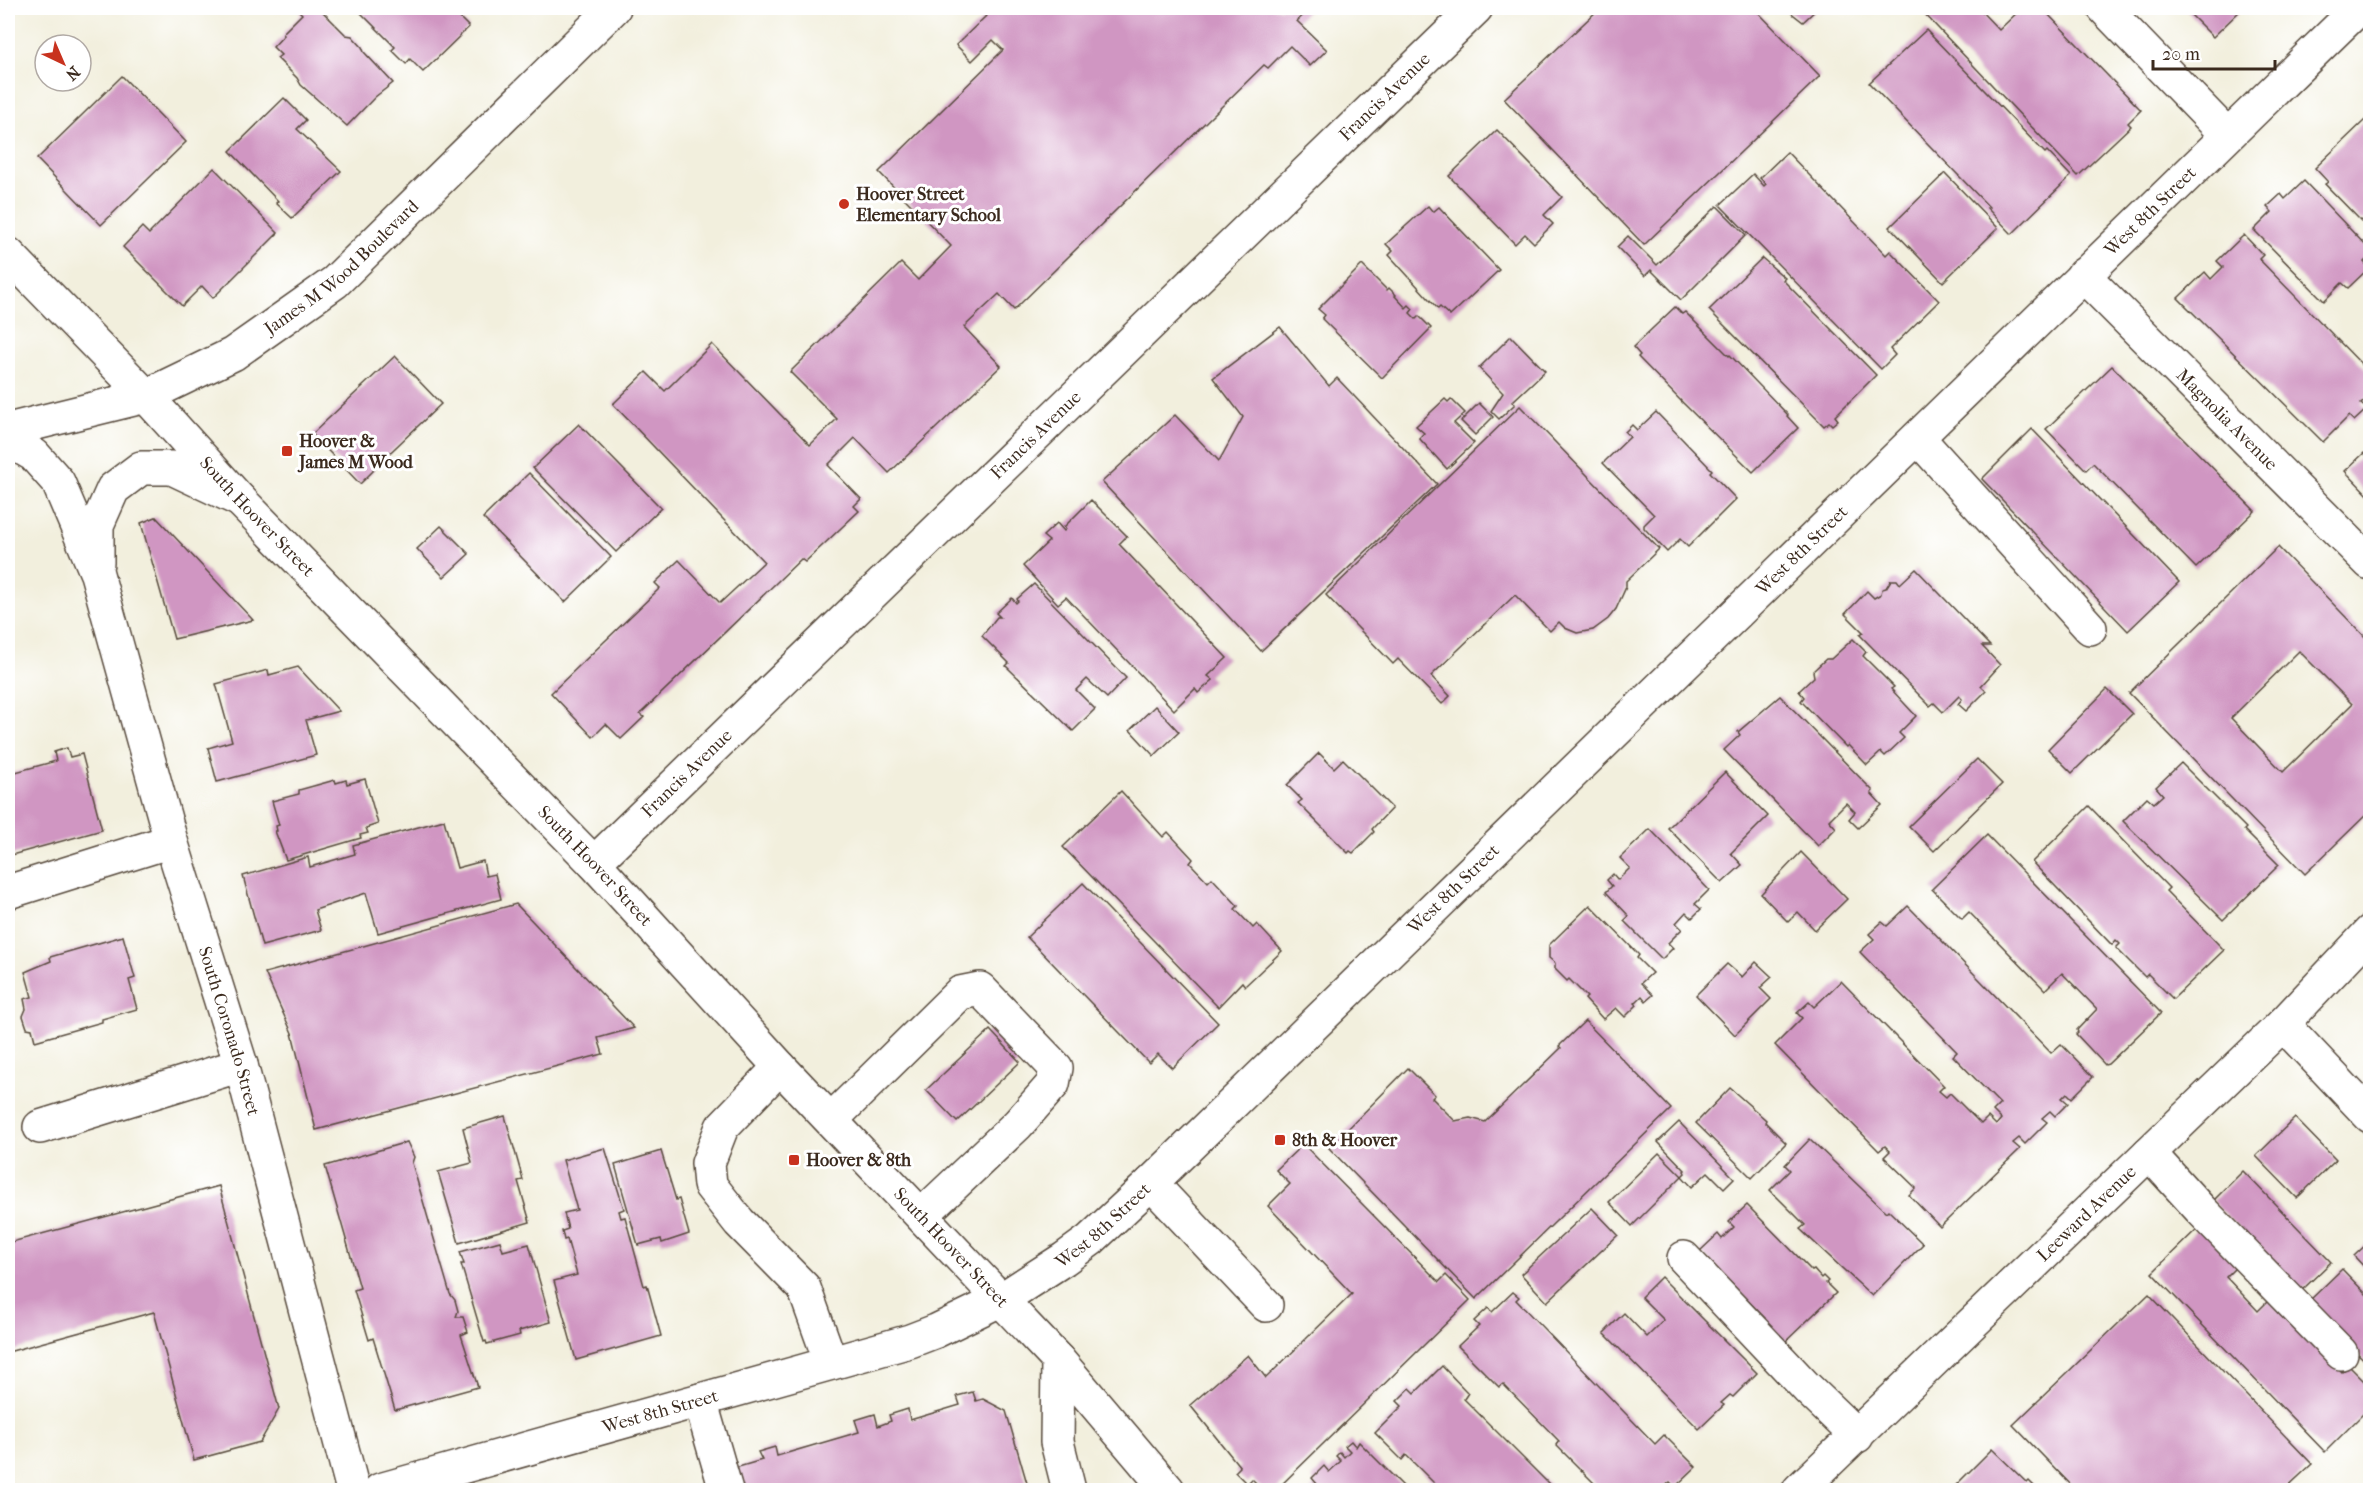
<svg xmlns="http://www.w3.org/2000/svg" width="2378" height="1498" font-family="'IM FELL French Canon',serif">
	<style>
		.building { fill: #d096c2; fill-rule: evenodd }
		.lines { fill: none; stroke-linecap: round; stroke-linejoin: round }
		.minor-casing { stroke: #56483b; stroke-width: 36 }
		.major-casing { stroke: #56483b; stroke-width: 36 }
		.minor { stroke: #fff; stroke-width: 33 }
		.major { stroke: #fff; stroke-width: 33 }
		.poi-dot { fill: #c8321e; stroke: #fff; stroke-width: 2 }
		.labels { text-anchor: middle; stroke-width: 6; stroke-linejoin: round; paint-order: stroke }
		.street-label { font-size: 18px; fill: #3b2a1e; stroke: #fff }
		.poi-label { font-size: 18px; font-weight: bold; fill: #3b2a1e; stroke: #fff; text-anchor: start }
	</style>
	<rect width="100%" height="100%" fill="#fff"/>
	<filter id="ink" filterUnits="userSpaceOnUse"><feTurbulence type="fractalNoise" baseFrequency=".0167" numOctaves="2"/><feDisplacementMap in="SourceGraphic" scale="12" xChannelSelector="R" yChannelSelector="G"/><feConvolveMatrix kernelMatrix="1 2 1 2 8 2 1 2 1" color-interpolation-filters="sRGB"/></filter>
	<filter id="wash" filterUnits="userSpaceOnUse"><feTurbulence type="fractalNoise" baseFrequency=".008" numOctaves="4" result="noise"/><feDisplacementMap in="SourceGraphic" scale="24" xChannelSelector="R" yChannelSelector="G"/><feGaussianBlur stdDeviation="1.35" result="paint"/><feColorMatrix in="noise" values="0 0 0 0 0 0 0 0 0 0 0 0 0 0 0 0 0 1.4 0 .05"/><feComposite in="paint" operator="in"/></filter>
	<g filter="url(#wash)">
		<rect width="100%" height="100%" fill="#f2efdd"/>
		<g id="blocks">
			<!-- building -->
			<g class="building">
				<polygon points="304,8 319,8 346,35 352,36 362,47 364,52 393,83 375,97 347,126 301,85 297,78 277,58 281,55 273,47 284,35 283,33 302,14 299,11"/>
				<polygon points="356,8 442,8 451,17 455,13 469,27 423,72 410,59 406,64 392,50 395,47"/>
				<polygon points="977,8 1311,8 1297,21 1327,50 1310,66 1290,46 1268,68 1264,65 1014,310 999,294 964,327 1001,366 889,473 855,438 828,465 861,499 854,506 859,511 805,562 801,559 640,714 644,717 621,739 606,724 593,737 551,693 660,588 655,583 679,560 720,603 764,562 613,404 646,372 665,391 712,344 810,445 837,419 790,372 901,263 918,280 951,246 879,172 1003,50 993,40 972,61 956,45 986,16"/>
				<polygon points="1600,8 1754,8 1820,76 1644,245 1504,99"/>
				<polygon points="1785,8 1818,8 1803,22"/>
				<polygon points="1923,8 1978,8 1999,30 2022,8 2042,8 2141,110 2128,123 2131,126 2078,176 1921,10"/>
				<polygon points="2184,8 2243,8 2213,37"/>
				<polygon points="1926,30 2045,153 2047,151 2071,176 2012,234 1987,208 1989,207 1869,83"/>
				<polygon points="122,76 186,142 101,225 37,159"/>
				<polygon points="284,98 306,120 297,129 341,171 292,218 276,203 278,201 230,151"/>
				<polygon points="2365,120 2370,126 2370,224 2366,219 2362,222 2325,184 2328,182 2315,168"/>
				<polygon points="1497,130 1562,197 1544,215 1553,224 1534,243 1525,234 1515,244 1449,176"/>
				<polygon points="1787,152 1886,255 1890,251 1939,301 1890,349 1895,355 1881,369 1720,205 1753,174 1764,186 1766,184 1760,178"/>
				<polygon points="214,168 278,233 213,298 202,286 182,306 123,247 142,227 149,234"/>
				<polygon points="1945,173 1998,228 1943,282 1890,227"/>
				<polygon points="2304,181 2370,250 2370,256 2364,262 2369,268 2348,288 2342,283 2324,301 2254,230 2272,212 2267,207 2281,194 2285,199"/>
				<polygon points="1428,206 1433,212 1439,207 1499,270 1450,316 1440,307 1438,309 1389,255 1393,251 1386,244"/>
				<polygon points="1717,206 1746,235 1681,300 1651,270 1645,276 1617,247 1628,236 1657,265"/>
				<polygon points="2244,235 2263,255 2259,259 2370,373 2370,395 2361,404 2367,409 2354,421 2349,416 2323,442 2178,298 2205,272 2211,279 2223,267 2217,261"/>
				<polygon points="1762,258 1785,278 1783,280 1876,375 1835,416 1838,420 1832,425 1829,422 1824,426 1709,310"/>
				<polygon points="1362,265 1387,290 1389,288 1396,295 1395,296 1406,308 1409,305 1413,309 1410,313 1416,319 1419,316 1431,328 1382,378 1322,319 1325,315 1318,309"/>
				<polygon points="1675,307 1682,314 1685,312 1729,356 1730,355 1788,415 1787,416 1798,428 1753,472 1683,403 1638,357 1640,355 1633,347"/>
				<polygon points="1280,327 1329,386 1337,378 1437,484 1261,651 1102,482 1175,415 1219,461 1243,417 1213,378"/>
				<polygon points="1511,336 1545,371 1512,402 1515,404 1499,419 1491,411 1503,393 1479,368"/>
				<polygon points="395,356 441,404 373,469 374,470 360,484 312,434"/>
				<polygon points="2112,366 2255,511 2196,568 2093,463 2086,470 2046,429"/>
				<polygon points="1445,399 1448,402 1451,399 1465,413 1454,423 1474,443 1447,469 1419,438 1424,433 1416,426"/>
				<polygon points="1479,403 1493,417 1475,435 1461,421"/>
				<polygon points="1520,406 1659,549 1626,581 1626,587 1616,609 1608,619 1593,630 1577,633 1565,628 1559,622 1550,631 1515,595 1431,676 1450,696 1442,704 1398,659 1393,664 1326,595"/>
				<polygon points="1656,412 1712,470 1710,472 1736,499 1688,547 1680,539 1667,552 1644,528 1644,525 1654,515 1603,463 1630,437 1625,432 1632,425 1637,430"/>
				<polygon points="579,424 661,508 616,552 533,468"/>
				<polygon points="2032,429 2179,582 2128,631 1982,479"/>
				<polygon points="2364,453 2367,456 2370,453 2370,497 2345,471"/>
				<polygon points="529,473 611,557 565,602 483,518"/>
				<polygon points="1091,500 1127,536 1119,544 1227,658 1208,676 1213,680 1198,693 1195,689 1174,710 1066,597 1058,604 1023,566 1049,541 1043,536 1057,523 1064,531 1066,529 1064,527"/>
				<polygon points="156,517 253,620 174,639 141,523"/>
				<polygon points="441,526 469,554 444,577 417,549"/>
				<path d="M 2278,547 L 2370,642 L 2370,811 L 2305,874 L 2129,693 ZM 2299,651 L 2352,704 L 2283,772 L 2231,718 Z"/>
				<polygon points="1916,569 1990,646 1982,646 2000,665 1981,686 1986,691 1966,711 1958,704 1962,699 1959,696 1943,712 1934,703 1930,706 1860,635 1863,632 1845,614 1867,591 1874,598 1881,594 1882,589 1886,588 1891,580 1897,580 1900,584"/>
				<polygon points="1034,584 1126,678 1107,698 1087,679 1076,690 1095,709 1073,731 1006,666 1009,663 982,636 997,617 1000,617 996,613 1012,598 1016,603 1018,601 1017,599"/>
				<polygon points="1853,639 1866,652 1863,656 1894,687 1891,689 1916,716 1899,733 1904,738 1885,756 1881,752 1867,765 1848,745 1846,747 1801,701 1804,697 1799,691 1814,677 1813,671 1826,659 1831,659"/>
				<polygon points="298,667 339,711 306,720 316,755 217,782 208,748 232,741 216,684 268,670 269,675"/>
				<polygon points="2107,689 2132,714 2072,773 2048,749"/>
				<polygon points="1780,696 1873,791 1871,793 1882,805 1858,828 1849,819 1855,812 1846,803 1829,820 1836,828 1818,846 1724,750 1740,735 1738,732"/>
				<polygon points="1155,706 1179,732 1154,756 1130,730"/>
				<polygon points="67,748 70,757 82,754 102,830 8,856 8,774 56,761 54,752"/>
				<polygon points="1319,753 1334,768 1343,759 1392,808 1372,829 1374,832 1353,853 1350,851 1348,853 1298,803 1302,800 1287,785"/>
				<polygon points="1977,759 2002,784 1934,851 1909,826"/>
				<polygon points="2181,763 2246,828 2244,830 2279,865 2223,920 2123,821 2147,797 2154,803 2163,795 2156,787"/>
				<polygon points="1725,772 1768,816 1731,853 1742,865 1722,883 1668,828"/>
				<polygon points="365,779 378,824 366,828 368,833 360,835 361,838 286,860 275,831 277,831 276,826 279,825 272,801 299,794 299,790 335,780 336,783 346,780 347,784"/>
				<polygon points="1121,791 1163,837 1168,832 1193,859 1190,863 1208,882 1212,878 1238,906 1235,909 1253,928 1257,924 1282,951 1245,986 1242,982 1218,1007 1063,847"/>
				<polygon points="2089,806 2169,888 2166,891 2224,950 2173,999 2148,974 2145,977 2116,948 2120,944 2116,940 2112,945 2032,862"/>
				<polygon points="444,820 457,868 483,861 486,876 495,874 501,899 378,933 366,893 315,910 321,930 262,946 243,876 308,857 310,867 355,854 353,845"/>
				<polygon points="1650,829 1709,890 1695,904 1701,909 1692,918 1686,912 1676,923 1682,929 1668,943 1673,948 1662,959 1624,921 1629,916 1606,892 1612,886 1607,880 1613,874 1618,880 1630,868 1620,858"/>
				<polygon points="1987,835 2161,1013 2108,1064 2105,1065 2076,1034 2078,1032 2077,1030 2097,1009 2062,973 2045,990 1969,912 1962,919 1932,889"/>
				<polygon points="1801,852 1847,899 1815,930 1798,912 1788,922 1761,894"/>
				<polygon points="1083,883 1218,1023 1172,1068 1158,1054 1149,1063 1027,937"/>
				<polygon points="516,904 634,1028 598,1038 603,1054 316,1130 292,1033 265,973"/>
				<polygon points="1590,905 1639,955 1637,958 1652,973 1641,983 1653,995 1646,1001 1642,996 1635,1003 1637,1005 1625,1017 1616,1008 1603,1019 1585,999 1587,997 1569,979 1567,981 1555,969 1555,963 1549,958 1549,945"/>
				<polygon points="1908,906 2051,1053 2061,1044 2093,1077 2072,1098 2067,1093 2062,1098 2068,1103 2055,1116 2050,1111 2042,1118 2047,1122 2025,1144 2019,1138 2013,1143 2020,1149 1940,1227 1909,1195 1916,1188 1884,1157 1890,1151 1885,1146 1879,1151 1775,1045 1802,1018 1797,1013 1809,1002 1814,1007 1841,981 1944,1086 1939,1091 1946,1097 1950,1093 1981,1124 1988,1117 1996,1125 2001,1119 1993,1111 2000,1104 1953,1056 1957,1052 1860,952 1874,939 1869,934 1882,922 1887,926"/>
				<polygon points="123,936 135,978 129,980 137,1009 102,1019 102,1022 35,1041 32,1029 27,1028 23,1016 26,1009 24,999 32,997 25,972 51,961 50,957"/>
				<polygon points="1756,962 1772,977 1760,988 1771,999 1735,1035 1696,995 1727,964 1742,977"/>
				<polygon points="1585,1021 1671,1109 1476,1299 1329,1148 1408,1068 1435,1095 1432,1098 1455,1121 1470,1118 1485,1122 1561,1048 1559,1046"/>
				<polygon points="990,1030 1020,1062 957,1122 926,1090"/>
				<polygon points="1730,1088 1766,1120 1765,1122 1786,1143 1752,1178 1696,1123"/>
				<polygon points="505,1116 523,1180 518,1181 530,1222 459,1243 438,1172 472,1163 463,1128"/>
				<polygon points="2295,1118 2336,1160 2297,1198 2256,1156"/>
				<polygon points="1679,1122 1734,1178 1724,1188 1708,1172 1692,1187 1682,1176 1632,1226 1609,1202 1659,1153 1682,1176 1685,1173 1684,1171 1685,1170 1658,1142"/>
				<polygon points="1810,1139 1886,1212 1888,1210 1923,1244 1872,1296 1800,1229 1805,1225 1770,1190 1790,1170 1785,1165"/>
				<polygon points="407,1142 414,1157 412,1163 450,1294 455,1300 458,1311 456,1317 463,1317 468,1332 461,1335 478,1387 395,1410 373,1338 369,1340 354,1290 360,1288 325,1166"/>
				<polygon points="1303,1144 1439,1282 1446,1275 1470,1300 1276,1490 1263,1490 1252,1479 1247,1484 1235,1472 1240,1467 1190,1405 1248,1355 1266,1378 1352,1294 1268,1206 1290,1184 1276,1170"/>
				<polygon points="605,1148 624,1209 619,1211 621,1218 625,1217 644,1286 647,1285 661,1336 576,1360 554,1281 577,1275 567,1239 564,1240 562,1231 568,1229 564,1213 577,1210 563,1160"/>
				<polygon points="661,1151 676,1200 679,1199 689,1234 662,1243 661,1239 638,1245 615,1165"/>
				<polygon points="2243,1171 2331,1262 2300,1292 2213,1201"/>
				<polygon points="219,1186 279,1409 260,1442 194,1460 154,1312 8,1352 8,1243"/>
				<polygon points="1747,1205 1812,1271 1814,1270 1821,1278 1823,1276 1828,1281 1826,1283 1836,1293 1785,1342 1763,1319 1765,1318 1700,1251 1718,1234 1722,1239 1734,1227 1729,1222"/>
				<polygon points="1592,1208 1618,1235 1547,1302 1521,1274"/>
				<polygon points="2202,1224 2240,1263 2226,1277 2258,1311 2270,1299 2342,1372 2349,1366 2370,1387 2370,1407 2325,1452 2152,1273"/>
				<polygon points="500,1241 503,1251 529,1244 551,1322 519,1331 520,1335 487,1344 486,1341 484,1342 461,1264 464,1264 460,1252"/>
				<polygon points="2370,1241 2370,1273 2354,1256"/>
				<polygon points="2342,1269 2370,1298 2370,1366 2308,1302"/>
				<polygon points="1661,1277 1757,1373 1733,1397 1730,1395 1721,1403 1724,1405 1699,1429 1604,1333 1624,1313 1647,1337 1664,1320 1641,1297"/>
				<polygon points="1513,1292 1519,1297 1516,1300 1655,1444 1664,1435 1696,1467 1675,1487 1670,1482 1663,1488 1665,1490 1601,1490 1556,1445 1559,1441 1503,1384 1499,1387 1458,1346 1479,1326 1474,1321 1488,1308 1492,1312"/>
				<polygon points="2149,1294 2312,1464 2284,1490 2076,1490 2013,1425"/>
				<polygon points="1442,1366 1468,1393 1464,1399 1555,1490 1441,1490 1406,1455 1402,1460 1375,1433 1402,1406 1397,1401 1410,1388 1415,1393"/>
				<polygon points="973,1392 976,1401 983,1399 1006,1411 1029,1490 741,1490 735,1468 762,1460 758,1452 775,1447 777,1456 859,1432 855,1420 875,1414 878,1426 891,1421 889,1415 908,1409 910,1420 960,1405 957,1396"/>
				<polygon points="1351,1441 1356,1447 1359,1442 1407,1490 1310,1490 1317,1484 1312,1478 1324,1466 1329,1472 1341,1461 1336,1456 1340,1452 1344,1457 1350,1451 1345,1446"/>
				<polygon points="1992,1449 2027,1483 2029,1481 2038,1490 1951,1490"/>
			</g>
		</g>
	</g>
	<g filter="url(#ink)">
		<use href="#blocks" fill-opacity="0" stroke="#56483b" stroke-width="1.5"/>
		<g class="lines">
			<!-- minor casing -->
			<g class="minor-casing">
				<g id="minor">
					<polyline points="2104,8 2227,135"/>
					<path id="s1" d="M 2083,275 L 2370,563"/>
					<path id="s2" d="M 8,430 L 146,396 L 233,354 L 335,282 L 614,8"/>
					<polyline points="1918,438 2090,628"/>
					<path id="s3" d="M 8,440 L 34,455 L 58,482 L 97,574 L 171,841 L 241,1065 L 353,1490"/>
					<polyline points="97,563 97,525 113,489 141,468 172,468 240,500"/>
					<path id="s4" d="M 594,863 L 1476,8"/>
					<polyline points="8,892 171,841"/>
					<polyline points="2283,1024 2370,1116"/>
					<polyline points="780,1067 722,1127 708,1163 710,1185 739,1222 804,1288 831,1363"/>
					<polyline points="831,1120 960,993 980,989 1056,1068 1053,1084 1018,1124 922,1215"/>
					<polyline points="40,1127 241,1065"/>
					<polyline points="2149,1153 2201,1210 2341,1353"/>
					<polyline points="1151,1183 1266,1305"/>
					<polyline points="1684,1258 1807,1388 1857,1436"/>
					<polyline points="1058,1360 1057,1442 1069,1490"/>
					<polyline points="700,1400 726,1490"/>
					<path id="s5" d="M 1799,1490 L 2283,1024 L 2370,932"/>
				</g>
			</g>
			<!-- major casing -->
			<g class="major-casing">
				<g id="major">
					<path id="s6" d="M 8,254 L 146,396 L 240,500 L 594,863 L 780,1067 L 1058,1360 L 1168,1490"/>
					<path id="s7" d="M 380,1490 L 910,1341 L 936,1331 L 1002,1299 L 1064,1259 L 1090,1240 L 1151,1183 L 2359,8"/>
				</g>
			</g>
			<!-- minor -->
			<use href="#minor" class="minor"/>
			<!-- major -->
			<use href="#major" class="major"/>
		</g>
	</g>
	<!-- markers -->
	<g class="poi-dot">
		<circle cx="844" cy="204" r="6"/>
		<rect x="281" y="445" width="12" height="12" rx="3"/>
		<rect x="1274" y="1134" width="12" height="12" rx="3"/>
		<rect x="788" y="1154" width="12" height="12" rx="3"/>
	</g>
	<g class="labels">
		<!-- street labels -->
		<g class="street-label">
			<text dy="6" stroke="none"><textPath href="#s4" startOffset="1101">Francis Avenue</textPath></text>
			<text dy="6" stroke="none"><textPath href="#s7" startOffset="2235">West 8th Street</textPath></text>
			<text dy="6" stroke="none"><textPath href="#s2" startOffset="378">James M Wood Boulevard</textPath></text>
			<text dy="6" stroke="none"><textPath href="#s1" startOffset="204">Magnolia Avenue</textPath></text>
			<text dy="6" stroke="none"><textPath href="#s4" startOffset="615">Francis Avenue</textPath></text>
			<text dy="6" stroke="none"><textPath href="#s6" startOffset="362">South Hoover Street</textPath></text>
			<text dy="6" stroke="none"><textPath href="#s7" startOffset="1749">West 8th Street</textPath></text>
			<text dy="6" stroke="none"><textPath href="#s4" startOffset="129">Francis Avenue</textPath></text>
			<text dy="6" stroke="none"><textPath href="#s6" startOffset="848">South Hoover Street</textPath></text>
			<text dy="6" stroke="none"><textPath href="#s7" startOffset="1263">West 8th Street</textPath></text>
			<text dy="6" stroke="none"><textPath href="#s3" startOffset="642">South Coronado Street</textPath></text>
			<text dy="6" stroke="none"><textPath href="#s5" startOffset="399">Leeward Avenue</textPath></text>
			<text dy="6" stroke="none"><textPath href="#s7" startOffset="777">West 8th Street</textPath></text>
			<text dy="6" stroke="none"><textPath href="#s6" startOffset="1370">South Hoover Street</textPath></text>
			<text dy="6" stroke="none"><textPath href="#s7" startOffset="291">West 8th Street</textPath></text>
		</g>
		<!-- poi labels -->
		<g class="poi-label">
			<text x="856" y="200">Hoover Street<tspan x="856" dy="21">Elementary School</tspan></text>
			<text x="299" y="447">Hoover &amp;<tspan x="299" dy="21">James M Wood</tspan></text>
			<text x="1292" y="1146">8th &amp; Hoover</text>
			<text x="806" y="1166">Hoover &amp; 8th</text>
		</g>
	</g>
	<!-- margin -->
	<rect width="2378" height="1498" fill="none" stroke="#fff" stroke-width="30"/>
	<!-- north arrow -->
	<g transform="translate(63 63) rotate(136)"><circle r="28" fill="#ffffff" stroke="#b1aaa5" stroke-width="1.5"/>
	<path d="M0-4.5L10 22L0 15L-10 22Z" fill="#c8321e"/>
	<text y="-9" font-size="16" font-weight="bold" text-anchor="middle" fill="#3b2a1e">N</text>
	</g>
	<!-- scale -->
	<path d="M2153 60v9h122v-9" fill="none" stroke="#3b2a1e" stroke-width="3"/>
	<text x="2162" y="60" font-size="18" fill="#3b2a1e" stroke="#ffffff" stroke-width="4.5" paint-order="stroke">20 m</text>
</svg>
